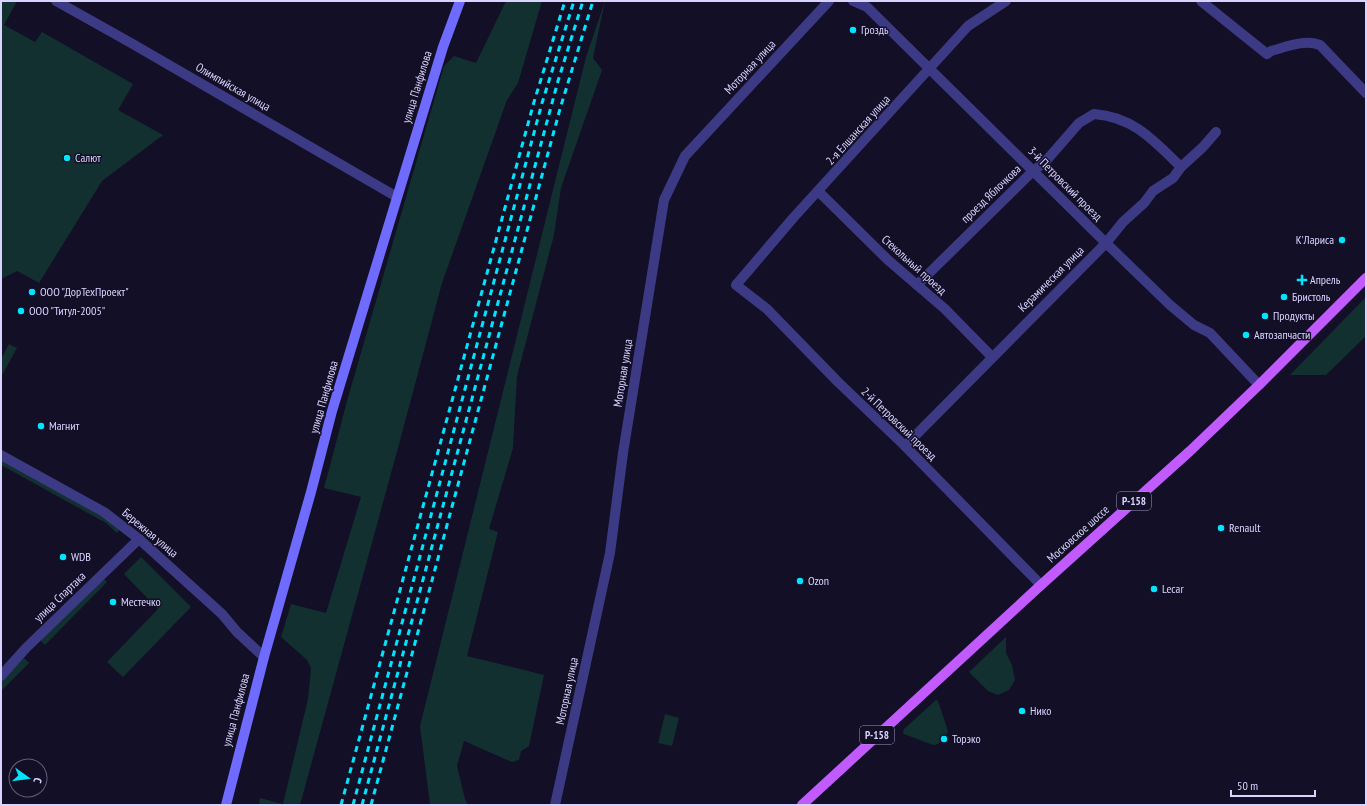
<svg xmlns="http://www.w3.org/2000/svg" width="1367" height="806" font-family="'PT Sans Narrow',sans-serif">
	<rect width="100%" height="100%" fill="#130f26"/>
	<g fill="#12302f">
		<polygon points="1,1 17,1 4,25 35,42 42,32 133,84 118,110 163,135 102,181 39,283 17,271 1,279"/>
		<polygon points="506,1 542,1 518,83 507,100 442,283 398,448 300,805 259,805 260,798 283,804 308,699 311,668 307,660 281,637 291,604 326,613 361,497 324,488 347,401 444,66 454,56 476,63"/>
		<polygon points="605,1 593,58 602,70 561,188 554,235 517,376 513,448 489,529 498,532 467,656 544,675 529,746 521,751 519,760 512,762 464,741 457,766 465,799 468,805 430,805 420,726 586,57"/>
		<polygon points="1366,297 1366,336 1326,375 1290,375"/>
		<polygon points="9,344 17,348 1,377 1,359"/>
		<polygon points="1,460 101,515 120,529 117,533 106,523 1,465"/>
		<polygon points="141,557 191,607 123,677 107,662 158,609 124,574"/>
		<polygon points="102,577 107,582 45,645 40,640"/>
		<polygon points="1006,637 1006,653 1012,665 1015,680 1009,690 998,695 988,691 969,672"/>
		<polygon points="24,658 29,663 1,691 1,682"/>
		<path d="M936 700 938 701 948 731C946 737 939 745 933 745L904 734 903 732 904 729Z"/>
		<polygon points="665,714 679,718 672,746 658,743"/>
	</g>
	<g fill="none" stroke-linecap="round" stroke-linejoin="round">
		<g stroke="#3d3a85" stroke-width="10">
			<polyline points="56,1 131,43 397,197"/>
			<polyline points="853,1 867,7 1106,243 1170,305 1194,325 1210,333 1259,385"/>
			<polyline points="1006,1 968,26 794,217 736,285 767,309 838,382 905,446 1041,585"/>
			<path d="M1201 1 1267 54 1271 51C1286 47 1304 39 1320 45L1366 93"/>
			<polyline points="819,192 888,260 945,309 992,357"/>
			<path d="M917 285 1033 171 1045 162 1079 123 1094 114C1134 117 1154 141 1181 167"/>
			<polyline points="905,446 1106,243 1123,222 1144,203 1153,191 1173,178 1181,167 1203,147 1216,132"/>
			<polyline points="1,455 104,512 139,539 222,614 237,632 264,657"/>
			<polyline points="1,676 26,648 139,539"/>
			<polyline points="555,805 610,553 623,453 664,200 685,156 829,1"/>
		</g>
		<polyline stroke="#6f6bff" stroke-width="10" points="226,805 264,657 311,492 332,411 443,47 460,1"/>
		<polyline stroke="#c25bff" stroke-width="10" points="802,805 1041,585 1190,451 1259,385 1366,278"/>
		<g stroke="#00e5ff" stroke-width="3" stroke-dasharray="6 5" stroke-linecap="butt">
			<polyline points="341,805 534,102 565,1"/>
			<polyline points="353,805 542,103 574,1"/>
			<polyline points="362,805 558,81 583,1"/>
			<polyline points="371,805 560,109 593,1"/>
		</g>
	</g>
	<g fill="#00e5ff" stroke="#130f26" stroke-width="1.5">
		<circle cx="853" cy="30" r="4"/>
		<circle cx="67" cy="158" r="4"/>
		<circle cx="1342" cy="240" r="4"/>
		<path d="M1300 274h4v4h4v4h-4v4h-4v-4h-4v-4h4z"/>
		<circle cx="32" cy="292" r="4"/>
		<circle cx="1284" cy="297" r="4"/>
		<circle cx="21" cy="311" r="4"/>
		<circle cx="1265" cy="316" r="4"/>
		<circle cx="1246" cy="335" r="4"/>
		<circle cx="41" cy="426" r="4"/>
		<circle cx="1221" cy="528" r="4"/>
		<circle cx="63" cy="557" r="4"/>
		<circle cx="800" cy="581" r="4"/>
		<circle cx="1154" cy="589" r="4"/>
		<circle cx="113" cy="602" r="4"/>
		<circle cx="1022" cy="711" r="4"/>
		<circle cx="944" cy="739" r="4"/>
	</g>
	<g text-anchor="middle" stroke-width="3" stroke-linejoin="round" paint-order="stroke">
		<g fill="#130f26" stroke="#9e99be" stroke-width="1">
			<rect x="1117" y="492" width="34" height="18" rx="3"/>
			<rect x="860" y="726" width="34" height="18" rx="3"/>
		</g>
		<g font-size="11" font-weight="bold" fill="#d9d4ff">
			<text x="1134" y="505">Р-158</text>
			<text x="877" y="739">Р-158</text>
		</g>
		<g font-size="12" fill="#d9d4ff" stroke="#130f26" text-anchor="start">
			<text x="861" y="34">Гроздь</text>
			<text x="75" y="162">Салют</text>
			<text x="1334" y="244" text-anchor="end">К'Лариса</text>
			<text x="1310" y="284">Апрель</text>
			<text x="40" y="296">ООО "ДорТехПроект"</text>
			<text x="1292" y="301">Бристоль</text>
			<text x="29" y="315">ООО "Титул-2005"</text>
			<text x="1273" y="320">Продукты</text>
			<text x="1254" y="339">Автозапчасти</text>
			<text x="49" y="430">Магнит</text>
			<text x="1229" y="532">Renault</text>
			<text x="71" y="561">WDB</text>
			<text x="808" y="585">Ozon</text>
			<text x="1162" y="593">Lecar</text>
			<text x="121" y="606">Местечко</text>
			<text x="1030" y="715">Нико</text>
			<text x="952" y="743">Торэко</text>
		</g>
		<g font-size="12" fill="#d9d4ff" stroke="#130f26">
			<text transform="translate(750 67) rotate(-47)" y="4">Моторная улица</text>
			<text transform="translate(233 87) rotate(30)" y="4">Олимпийская улица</text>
			<text transform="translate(417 87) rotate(-73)" y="4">улица Панфилова</text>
			<text transform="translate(858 130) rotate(-48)" y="4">2-я Елшанская улица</text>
			<text transform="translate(1065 184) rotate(45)" y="4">3-й Петровский проезд</text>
			<text transform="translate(991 194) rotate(-44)" y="4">проезд Яблочкова</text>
			<text transform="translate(914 265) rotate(42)" y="4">Стекольный проезд</text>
			<text transform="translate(1051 279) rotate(-45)" y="4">Керамическая улица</text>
			<text transform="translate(623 373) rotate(-81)" y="4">Моторная улица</text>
			<text transform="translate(324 397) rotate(-74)" y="4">улица Панфилова</text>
			<text transform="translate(899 424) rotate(44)" y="4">2-й Петровский проезд</text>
			<text transform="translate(150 533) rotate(40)" y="4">Бережная улица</text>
			<text transform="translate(1078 534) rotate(-42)" y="4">Московское шоссе</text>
			<text transform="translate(60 597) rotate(-44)" y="4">улица Спартака</text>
			<text transform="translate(567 691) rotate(-78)" y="4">Моторная улица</text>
			<text transform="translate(236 710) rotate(-75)" y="4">улица Панфилова</text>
		</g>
	</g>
	<rect width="1367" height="806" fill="none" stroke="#d9d4ff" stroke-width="4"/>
	<g transform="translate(28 778) rotate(104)"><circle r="19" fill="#130f26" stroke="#625e7d"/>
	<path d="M0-3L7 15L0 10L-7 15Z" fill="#00e5ff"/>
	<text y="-6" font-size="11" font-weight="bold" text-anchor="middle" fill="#d9d4ff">С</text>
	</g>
	<path d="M1231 790v6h84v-6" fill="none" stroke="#d9d4ff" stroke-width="2"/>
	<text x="1237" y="790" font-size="12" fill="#d9d4ff" stroke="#130f26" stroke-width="3" paint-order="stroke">50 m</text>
</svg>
